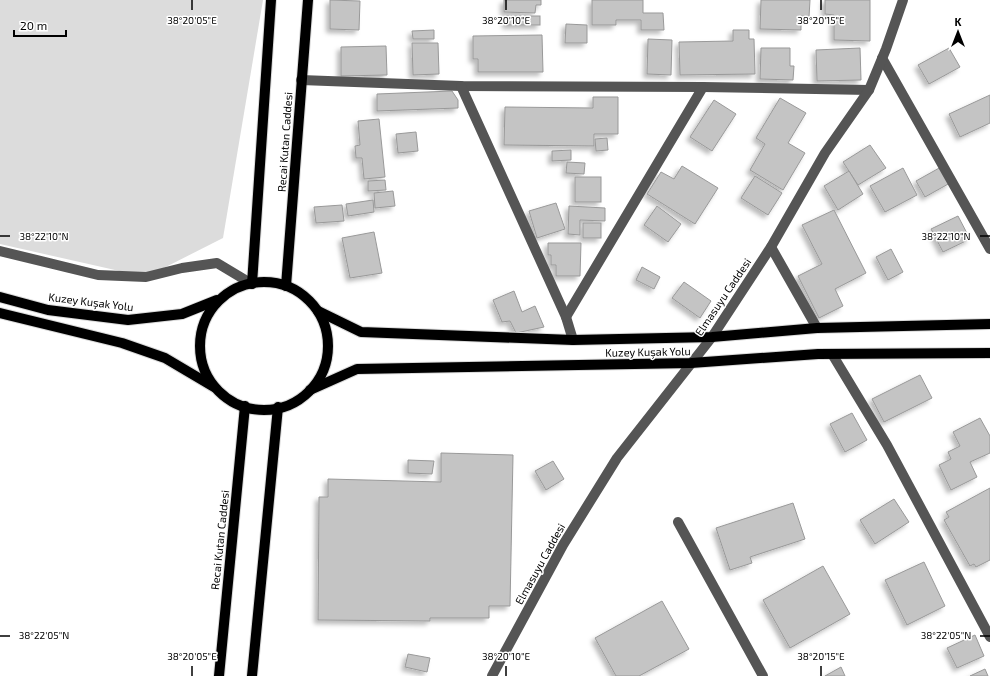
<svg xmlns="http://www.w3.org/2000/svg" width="990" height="676" font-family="'Exo 2',sans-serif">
	<defs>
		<filter id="shadow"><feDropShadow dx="-3.5" dy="3.5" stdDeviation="2" flood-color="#0004"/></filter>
	</defs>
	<rect width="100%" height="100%" fill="#fff"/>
	<polygon fill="#dcdcdc" points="0,0 263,0 223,238 146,277 0,244"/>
	<g fill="#c4c4c4" stroke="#999" filter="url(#shadow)">
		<polygon points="330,0 360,1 359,30 330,29"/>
		<polygon points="504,0 541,0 541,5 536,5 535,13 504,12"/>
		<polygon points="592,0 643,0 643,13 663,13 664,30 641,30 641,20 616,20 616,25 592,25"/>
		<polygon points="761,0 810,0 809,17 801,16 801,30 760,29"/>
		<polygon points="825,0 870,0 870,41 834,40 834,15 825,14"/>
		<rect x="506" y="16" width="34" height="9"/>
		<polygon points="566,24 587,25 587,43 565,43"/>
		<polygon points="434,30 434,39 413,39 412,31"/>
		<polygon points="733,30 749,30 749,39 754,39 755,74 680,75 679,42 733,41"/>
		<polygon points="542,35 543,72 478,72 478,59 473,59 473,36"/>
		<polygon points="648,39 672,40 671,75 647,74"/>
		<polygon points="412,43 438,43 439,74 413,75"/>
		<polygon points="386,46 387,75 341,76 341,47"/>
		<polygon points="761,48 790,48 790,66 794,66 793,80 760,79"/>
		<polygon points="860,48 861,80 817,81 816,50"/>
		<polygon points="949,48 960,67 929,84 918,65"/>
		<polygon points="452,91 458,100 458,108 377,111 377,94"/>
		<polygon points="990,95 990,123 960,137 949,114"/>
		<polygon points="593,97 618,97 618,134 594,134 594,146 504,145 505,107 593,108"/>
		<polygon points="780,98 806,113 788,143 805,153 783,190 750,170 765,144 756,138"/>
		<polygon points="714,100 736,114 712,151 690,137"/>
		<polygon points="379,119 385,177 364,179 362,158 356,158 355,146 360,145 358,121"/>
		<polygon points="416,132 418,151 398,153 396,134"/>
		<polygon points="607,138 608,150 596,151 595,139"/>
		<polygon points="870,145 886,168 858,185 843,162"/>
		<polygon points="571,150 571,160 552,161 552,151"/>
		<polygon points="567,162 585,163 584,174 566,173"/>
		<polygon points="682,166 718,188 695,224 647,194 661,172 674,179"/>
		<polygon points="941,167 950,183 925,197 916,181"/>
		<polygon points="903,168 917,195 885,212 870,186"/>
		<polygon points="849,171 863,194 838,210 824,186"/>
		<polygon points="755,176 782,193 768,215 741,198"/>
		<rect x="575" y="177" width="26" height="25"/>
		<polygon points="385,180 386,190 368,191 368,181"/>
		<polygon points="393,191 395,206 375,208 374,193"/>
		<polygon points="373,200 374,212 348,216 346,204"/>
		<polygon points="556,203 565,229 537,238 529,211"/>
		<polygon points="342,205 344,221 316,223 314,207"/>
		<polygon points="569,206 605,208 605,221 580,220 580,235 568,234"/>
		<polygon points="657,206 681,224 668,242 644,225"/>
		<polygon points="834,210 866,273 835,289 843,306 819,318 798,276 822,264 802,225"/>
		<polygon points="958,216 970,239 943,252 931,229"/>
		<rect x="583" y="223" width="18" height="15"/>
		<polygon points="374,232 382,273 350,278 342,238"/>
		<polygon points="548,243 581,243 580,276 556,276 556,265 551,265 551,255 548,255"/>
		<polygon points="891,249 903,272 888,280 876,257"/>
		<polygon points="642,267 660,277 654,289 636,280"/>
		<polygon points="684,282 711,301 700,318 672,298"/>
		<polygon points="514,291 522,312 535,306 544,327 516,333 510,321 502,322 493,300"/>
		<polygon points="920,375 932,398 884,422 872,399"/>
		<polygon points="852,413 867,440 845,452 830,424"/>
		<polygon points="980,418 990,436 990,453 970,462 977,477 951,490 939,465 951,459 948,452 960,446 953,432"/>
		<polygon points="441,453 513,455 510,606 489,606 489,618 430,618 430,621 318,620 319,497 328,497 328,479 441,482"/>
		<polygon points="408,460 434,461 432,474 408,473"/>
		<polygon points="553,461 564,479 546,490 535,471"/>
		<polygon points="990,488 990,560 976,567 974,564 970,566 944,520 949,517 946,512"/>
		<polygon points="894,499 909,522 875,544 860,520"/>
		<polygon points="793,503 805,539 750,557 752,563 730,570 716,528"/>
		<polygon points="924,562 945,606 907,625 885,580"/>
		<polygon points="823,566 850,614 790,648 763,600"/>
		<polygon points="662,601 689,649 639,676 616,676 595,638"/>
		<polygon points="975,635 984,656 957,668 947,648"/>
		<polygon points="408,654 430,658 427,672 405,667"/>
		<polygon points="841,667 845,676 825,676"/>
		<polygon points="985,669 988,676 970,676"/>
	</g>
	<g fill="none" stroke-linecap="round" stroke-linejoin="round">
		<defs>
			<g id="major">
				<circle cx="264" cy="346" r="64"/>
				<polyline points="252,284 271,0"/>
				<polyline points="286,286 308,0"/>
				<polyline points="0,297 48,310 128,320 182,314 217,300"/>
				<polyline points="318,311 361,332 573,340 712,337 817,328 990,324"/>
				<polyline points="0,313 122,343 165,358 214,387"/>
				<polyline points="310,390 357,369 691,363 818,354 990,353"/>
				<polyline points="219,676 245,406"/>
				<polyline points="252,676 278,407"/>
			</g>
		</defs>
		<use href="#major" stroke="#dbdbdb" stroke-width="12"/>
		<g stroke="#555" stroke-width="10">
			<polyline points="882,58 990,249"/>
			<polyline points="301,80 461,86 703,87 869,90"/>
			<polyline points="461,86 566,317 573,340"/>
			<polyline points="771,247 817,328"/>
			<polyline points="0,251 98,275 146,277 182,268 217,263 252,284"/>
			<polyline points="566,317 703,87"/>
			<polyline points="832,354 887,445 990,637"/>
			<polyline points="678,522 763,676"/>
			<polyline points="492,676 563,545 617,458 712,337 771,247 825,153 869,90 886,49 903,0"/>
		</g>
		<use href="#major" stroke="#000" stroke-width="10"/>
	</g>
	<path fill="none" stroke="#000" stroke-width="1.5" d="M192 0V10M506 0V10M821 0V10M0 236H10M980 236H990M0 636H10M980 636H990M192 666V676M506 666V676M821 666V676"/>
	<g text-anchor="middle" stroke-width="3" stroke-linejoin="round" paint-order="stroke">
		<g font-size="11" fill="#000" stroke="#fff">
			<text transform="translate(285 142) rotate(-86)" y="4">Recai Kutan Caddesi</text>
			<text transform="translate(723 297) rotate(-56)" y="4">Elmasuyu Caddesi</text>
			<text transform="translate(91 302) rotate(7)" y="4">Kuzey Kuşak Yolu</text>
			<text transform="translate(648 352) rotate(-1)" y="4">Kuzey Kuşak Yolu</text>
			<text transform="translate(220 540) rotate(-84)" y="4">Recai Kutan Caddesi</text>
			<text transform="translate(540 564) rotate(-61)" y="4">Elmasuyu Caddesi</text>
		</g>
	</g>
	<g font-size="10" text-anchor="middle" fill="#000" stroke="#fff" stroke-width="3" stroke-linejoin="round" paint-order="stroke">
		<text x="192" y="24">38°20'05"E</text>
		<text x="506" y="24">38°20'10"E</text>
		<text x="821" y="24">38°20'15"E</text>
		<text x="44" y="240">38°22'10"N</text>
		<text x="946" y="240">38°22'10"N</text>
		<text x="44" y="639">38°22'05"N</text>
		<text x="946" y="639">38°22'05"N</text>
		<text x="192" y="660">38°20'05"E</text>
		<text x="506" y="660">38°20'10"E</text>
		<text x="821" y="660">38°20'15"E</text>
	</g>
	<g transform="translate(958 32)" stroke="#ffffff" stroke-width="3" paint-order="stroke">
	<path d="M0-3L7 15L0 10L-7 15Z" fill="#000000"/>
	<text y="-6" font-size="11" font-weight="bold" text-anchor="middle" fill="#000000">K</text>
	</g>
	<path d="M14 30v6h52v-6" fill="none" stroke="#000000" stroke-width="2"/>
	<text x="20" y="30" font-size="12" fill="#000000" stroke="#ffffff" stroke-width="3" paint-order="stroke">20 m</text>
</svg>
